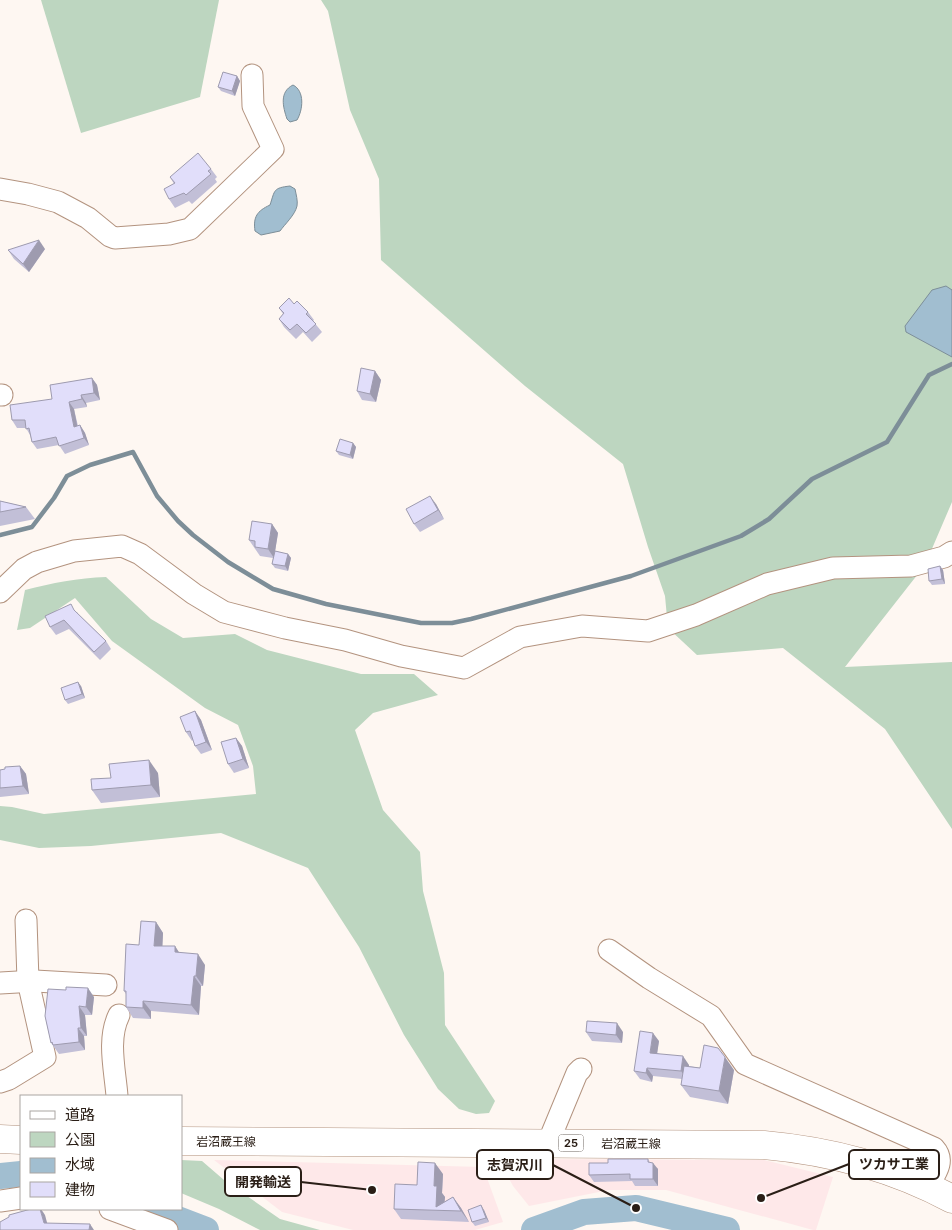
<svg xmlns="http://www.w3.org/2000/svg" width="952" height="1230" font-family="Inter,'Noto Sans JP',sans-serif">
	<rect width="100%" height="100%" fill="#fef7f2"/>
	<g fill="#fee8e9">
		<polygon points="514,1159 764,1160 833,1177 816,1230 813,1230 666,1190 609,1190 529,1206 513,1186 506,1173 505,1167"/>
		<polygon points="214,1160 483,1167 503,1222 475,1230 353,1230 282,1212"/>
	</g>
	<g fill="#bdd6c0">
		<polygon points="41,0 219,0 200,97 81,133"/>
		<polygon points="321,0 952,0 952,502 925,565 845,667 952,662 952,829 885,729 783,648 697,655 668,628 665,596 648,547 623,464 525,386 381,260 379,179 350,110 328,11"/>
		<path d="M106 577 151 619 183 638 235 634 267 650 361 674H414L438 695 373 713 355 730 383 810 420 852 423 891 444 973 445 1025 495 1101 489 1113 476 1114 459 1109 438 1089 404 1035 359 947 308 868 221 833 91 846 39 848 0 840V806L12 807 44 814 256 794 253 766 238 725 205 708 112 641 75 598 30 628 17 630 25 590C52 583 78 578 106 577Z"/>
		<polygon points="181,1160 202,1161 224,1180 280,1219 320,1230 260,1230 219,1209 181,1193"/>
	</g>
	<g fill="#a1bed0" stroke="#7d8e98">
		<path d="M293 85C305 91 303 110 297 120L290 122 287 119C283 107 279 92 293 85Z"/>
		<path d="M290 186 295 189C296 194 298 201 297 206 295 215 285 224 280 231L261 235 255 231C253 217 257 211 270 205 275 190 273 188 290 186Z"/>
		<polygon points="946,286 952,290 952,357 906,332 905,326 932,290"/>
	</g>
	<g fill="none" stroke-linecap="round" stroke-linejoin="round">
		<polyline stroke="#7d8e98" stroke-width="4.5" points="0,535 32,527 54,498 67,476 90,465 133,452 157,496 178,521 193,535 228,562 273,589 326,604 421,623 452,623 471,619 631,576 741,536 769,519 812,479 887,442 929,375 952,364"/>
		<g stroke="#a1bed0" stroke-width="26">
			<polyline points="0,1176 21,1174"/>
			<polyline points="151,1209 206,1230"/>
			<polyline points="534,1230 584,1212 636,1208 727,1230"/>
		</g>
		<defs>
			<g id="minor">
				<polyline points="0,189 28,194 58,202 88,218 110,236 115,238 169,234 190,229 273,149 253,106 252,75"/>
				<polyline points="0,395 2,395"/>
				<polyline points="0,592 24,569 37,562 74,551 122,546 140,554 194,594 224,612 285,628 345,640 401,656 464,668 520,637 582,626 648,631 696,615 767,584 833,568 911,566 944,557 952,552"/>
				<path d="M609 950 649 978 711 1016 745 1064 934 1148C946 1161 935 1174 928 1186"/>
				<polyline points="0,983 35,981 106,985"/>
				<polyline points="0,1082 9,1079 45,1057 28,981 26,920"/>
				<path d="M117 1096C115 1070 107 1039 119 1015"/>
				<polyline points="548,1143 577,1073 581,1069"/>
				<polyline points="0,1201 21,1198"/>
				<polyline points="110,1209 167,1230"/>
			</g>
			<g id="major">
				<polyline points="0,1139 21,1140"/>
				<path d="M181 1141 764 1145C831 1151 893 1167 952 1199"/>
			</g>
		</defs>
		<use href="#minor" stroke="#b3937f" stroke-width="23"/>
		<use href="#major" stroke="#b3937f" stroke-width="29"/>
		<use href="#minor" stroke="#fff" stroke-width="21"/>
		<use href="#major" stroke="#fff" stroke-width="28"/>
	</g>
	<g fill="#c2bfd7">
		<polygon points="237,76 240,81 235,96 221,91 218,87"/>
		<polygon points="211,169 217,177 215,179 217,182 192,204 189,201 175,208 169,199 174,184 170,177"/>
		<polygon points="45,249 29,272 14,259 8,250"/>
		<polygon points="294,304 308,312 314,320 313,321 322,332 312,342 303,332 296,339 284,327 279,319 283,314 279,308"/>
		<polygon points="375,371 381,380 376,402 362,400 357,391"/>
		<polygon points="92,378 97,385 100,400 86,403 87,407 74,409 78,426 80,425 85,433 89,445 65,454 59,445 37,449 32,442 30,435 26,428 17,428 12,420"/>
		<polygon points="353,443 356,447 353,459 339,455 336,451"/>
		<polygon points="0,501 26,507 35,519 0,526"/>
		<polygon points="436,504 444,519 420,532 414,524"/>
		<polygon points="272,524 278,533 275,551 288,554 291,558 288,571 275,568 272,564 273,558 260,556 249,540"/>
		<polygon points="940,566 943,570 945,584 932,585 929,581"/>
		<polygon points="77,612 78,614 106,641 111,649 100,660 69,629 56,635 50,627"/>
		<polygon points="81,686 85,698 68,704 65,700"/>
		<polygon points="195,711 201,720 212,750 201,754 195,746 193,740 192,741 186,732"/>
		<polygon points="236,738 242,746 249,768 234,773 228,764"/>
		<polygon points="20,766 26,774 29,794 0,797 0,770"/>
		<polygon points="158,773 160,797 101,803 92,790"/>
		<polygon points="156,922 163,933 162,946 175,946 179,953 205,965 203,986 201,986 199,1015 151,1011 151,1019 133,1018 126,1007 126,994 124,991 139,945"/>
		<polygon points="94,997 92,1015 85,1015 87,1036 84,1036 85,1050 59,1054 51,1043 45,1016"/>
		<polygon points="586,1032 623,1032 622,1043 592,1041"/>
		<polygon points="659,1041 657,1053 689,1065 689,1066 700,1068 734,1070 728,1104 690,1097 681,1085 682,1079 653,1076 652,1082 640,1079 634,1071"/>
		<polygon points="648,1159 650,1163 658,1169 658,1186 635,1186 632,1181 594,1182 589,1175 608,1163"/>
		<polygon points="443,1174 442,1193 445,1197 444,1202 453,1197 461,1208 469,1222 401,1219 394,1209 417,1185"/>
		<polygon points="484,1210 489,1222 475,1226 472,1222"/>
	</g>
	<g fill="#9e9baf">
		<polygon points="237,76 240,81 235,96 232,91"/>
		<polygon points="39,240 45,249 29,272 23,264"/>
		<polygon points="375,371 381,380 376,402 370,394"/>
		<polygon points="92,378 97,385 100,400 94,393"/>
		<polygon points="81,395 86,403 87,407 82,399"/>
		<polygon points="69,402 74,409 79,435 74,427"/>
		<polygon points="80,425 85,433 89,445 84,438"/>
		<polygon points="353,443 356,447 353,459 350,455"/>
		<polygon points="430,496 436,504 444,519 438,510"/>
		<polygon points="272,524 278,533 274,558 268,549"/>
		<polygon points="288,554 291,558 288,571 285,566"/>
		<polygon points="940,566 943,570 945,584 942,579"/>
		<polygon points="78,682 81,686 85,698 82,694"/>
		<polygon points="195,711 201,720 212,750 206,742"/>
		<polygon points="236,738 242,746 249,768 243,759"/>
		<polygon points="149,760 158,773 160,797 151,785"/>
		<polygon points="20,766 26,774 29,794 23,786"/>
		<polygon points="156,922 163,933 162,957 154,946"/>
		<polygon points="175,946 182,957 175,952"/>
		<polygon points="198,954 205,965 203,986 196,976"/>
		<polygon points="194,976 201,986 199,1015 191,1005"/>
		<polygon points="88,988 94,997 92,1015 86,1007"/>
		<polygon points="143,1001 151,1011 151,1019 143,1008"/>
		<polygon points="79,1006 85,1015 87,1036 81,1028"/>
		<polygon points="617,1023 623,1032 622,1043 616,1035"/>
		<polygon points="78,1028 84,1036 85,1050 79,1042"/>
		<polygon points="653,1033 659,1041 656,1061 650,1053"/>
		<polygon points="683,1056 689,1065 687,1080 681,1071"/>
		<polygon points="725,1057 734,1070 728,1104 719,1091"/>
		<polygon points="647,1068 653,1076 652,1082 646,1073"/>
		<polygon points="435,1163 443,1174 442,1193 445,1197 444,1211 436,1207 434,1186"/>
		<polygon points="653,1163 658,1169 658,1186 653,1179"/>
		<polygon points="453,1197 461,1208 469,1222 461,1211"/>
		<polygon points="481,1205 484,1210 489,1222 486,1218"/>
		<polygon points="40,1209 41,1209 45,1215 49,1230 44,1223"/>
		<polygon points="90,1224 94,1230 89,1230"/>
	</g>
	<g fill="#e1defa" stroke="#9e9baf">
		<polygon points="223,72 237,76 232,91 218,87"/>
		<polygon points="198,153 211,169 208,171 211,174 186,195 184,193 169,199 164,189 175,183 170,177"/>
		<polygon points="39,240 23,264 8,250"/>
		<polygon points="289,298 294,304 297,301 308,312 306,314 316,324 306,333 297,324 290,330 279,319 284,313 279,308"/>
		<polygon points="361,368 375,371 370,394 357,391"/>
		<polygon points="92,378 94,393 81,395 82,399 69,402 74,427 80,425 84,438 59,446 56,437 32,442 29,428 26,429 25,420 12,420 10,405 52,399 50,385"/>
		<polygon points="340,439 353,443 350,455 336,451"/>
		<polygon points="430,496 438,510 414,524 406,509"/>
		<polygon points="0,501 26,507 0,512"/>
		<polygon points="252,521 272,524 268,549 255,547 255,541 249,540"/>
		<polygon points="275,551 288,554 285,566 272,564"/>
		<polygon points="940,566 942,579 929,581 928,569"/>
		<polygon points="71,604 74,610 106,641 94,652 64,620 50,627 45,616"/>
		<polygon points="78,682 82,694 65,700 61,688"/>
		<polygon points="195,711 206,742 195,746 190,731 186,732 180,717"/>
		<polygon points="236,738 243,759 228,764 221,742"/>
		<polygon points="149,760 151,785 92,790 91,779 111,778 109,764"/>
		<polygon points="20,766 23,786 0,788 0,770 5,769 5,767"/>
		<polygon points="141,921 156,922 154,946 175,946 175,952 198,954 196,976 194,976 191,1005 143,1001 143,1008 126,1007 126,991 124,991 126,944 139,945"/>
		<polygon points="66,987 88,988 86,1007 79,1006 81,1028 78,1028 79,1042 53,1045 52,1042 51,1043 45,1016 48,989 66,990"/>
		<polygon points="587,1021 617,1023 616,1035 586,1032"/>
		<polygon points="640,1031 653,1033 650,1053 683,1056 681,1071 647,1068 646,1073 634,1071"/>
		<polygon points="704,1045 718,1048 725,1057 719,1091 681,1085 684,1066 700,1068"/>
		<polygon points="608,1159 648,1159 648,1162 653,1163 653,1179 630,1179 630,1174 589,1175 589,1163 608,1163"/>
		<polygon points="418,1162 435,1163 434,1186 437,1186 436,1207 453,1197 461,1211 394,1209 395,1184 417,1185"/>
		<polygon points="481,1205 486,1218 472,1222 468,1210"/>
		<polygon points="31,1209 40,1209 44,1223 90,1224 89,1230 0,1230 0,1222 9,1217 9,1215"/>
	</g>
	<g text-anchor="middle" stroke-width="4.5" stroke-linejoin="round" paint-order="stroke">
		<rect fill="#fff" stroke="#6a625c" stroke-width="1" x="558.5" y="1134.5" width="25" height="17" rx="4"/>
		<g font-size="11" font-weight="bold" fill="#2a1e16">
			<text x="571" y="1147">25</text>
		</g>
		<g font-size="12" fill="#2a1e16" stroke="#fff">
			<text x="226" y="1146">岩沼蔵王線</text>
			<text x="631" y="1148">岩沼蔵王線</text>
		</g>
	</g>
	<path fill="none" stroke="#2a1e16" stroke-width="2" d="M761 1198L849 1164M636 1208L553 1165M372 1190L301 1182"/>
	<g fill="#2a1e16" stroke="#fff" stroke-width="2">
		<circle cx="761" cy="1198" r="5"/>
		<circle cx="636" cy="1208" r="5"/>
		<circle cx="372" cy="1190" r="5"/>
	</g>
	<g fill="#fff" stroke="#2a1e16" stroke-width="2">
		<rect x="849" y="1150" width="90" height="29" rx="5"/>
		<rect x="477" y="1150" width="76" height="29" rx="5"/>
		<rect x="225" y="1167" width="76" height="29" rx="5"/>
	</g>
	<g font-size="14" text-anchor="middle" font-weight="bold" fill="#2a1e16">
		<text x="894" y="1169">ツカサ工業</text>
		<text x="515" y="1170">志賀沢川</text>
		<text x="263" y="1187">開発輸送</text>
	</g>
	<rect x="20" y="1095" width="162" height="115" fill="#ffffff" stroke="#aaa5a2"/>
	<rect x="30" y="1111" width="25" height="8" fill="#ffffff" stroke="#aaa5a2"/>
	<text x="65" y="1120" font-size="15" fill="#2a1e16">道路</text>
	<rect x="30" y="1132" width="25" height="15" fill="#bdd6c0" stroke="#aaa5a2"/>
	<text x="65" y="1145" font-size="15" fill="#2a1e16">公園</text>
	<rect x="30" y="1158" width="25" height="15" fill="#a1bed0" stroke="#aaa5a2"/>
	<text x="65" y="1170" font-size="15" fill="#2a1e16">水域</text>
	<rect x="30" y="1182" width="25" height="15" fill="#e1defa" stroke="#aaa5a2"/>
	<text x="65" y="1195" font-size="15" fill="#2a1e16">建物</text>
</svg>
